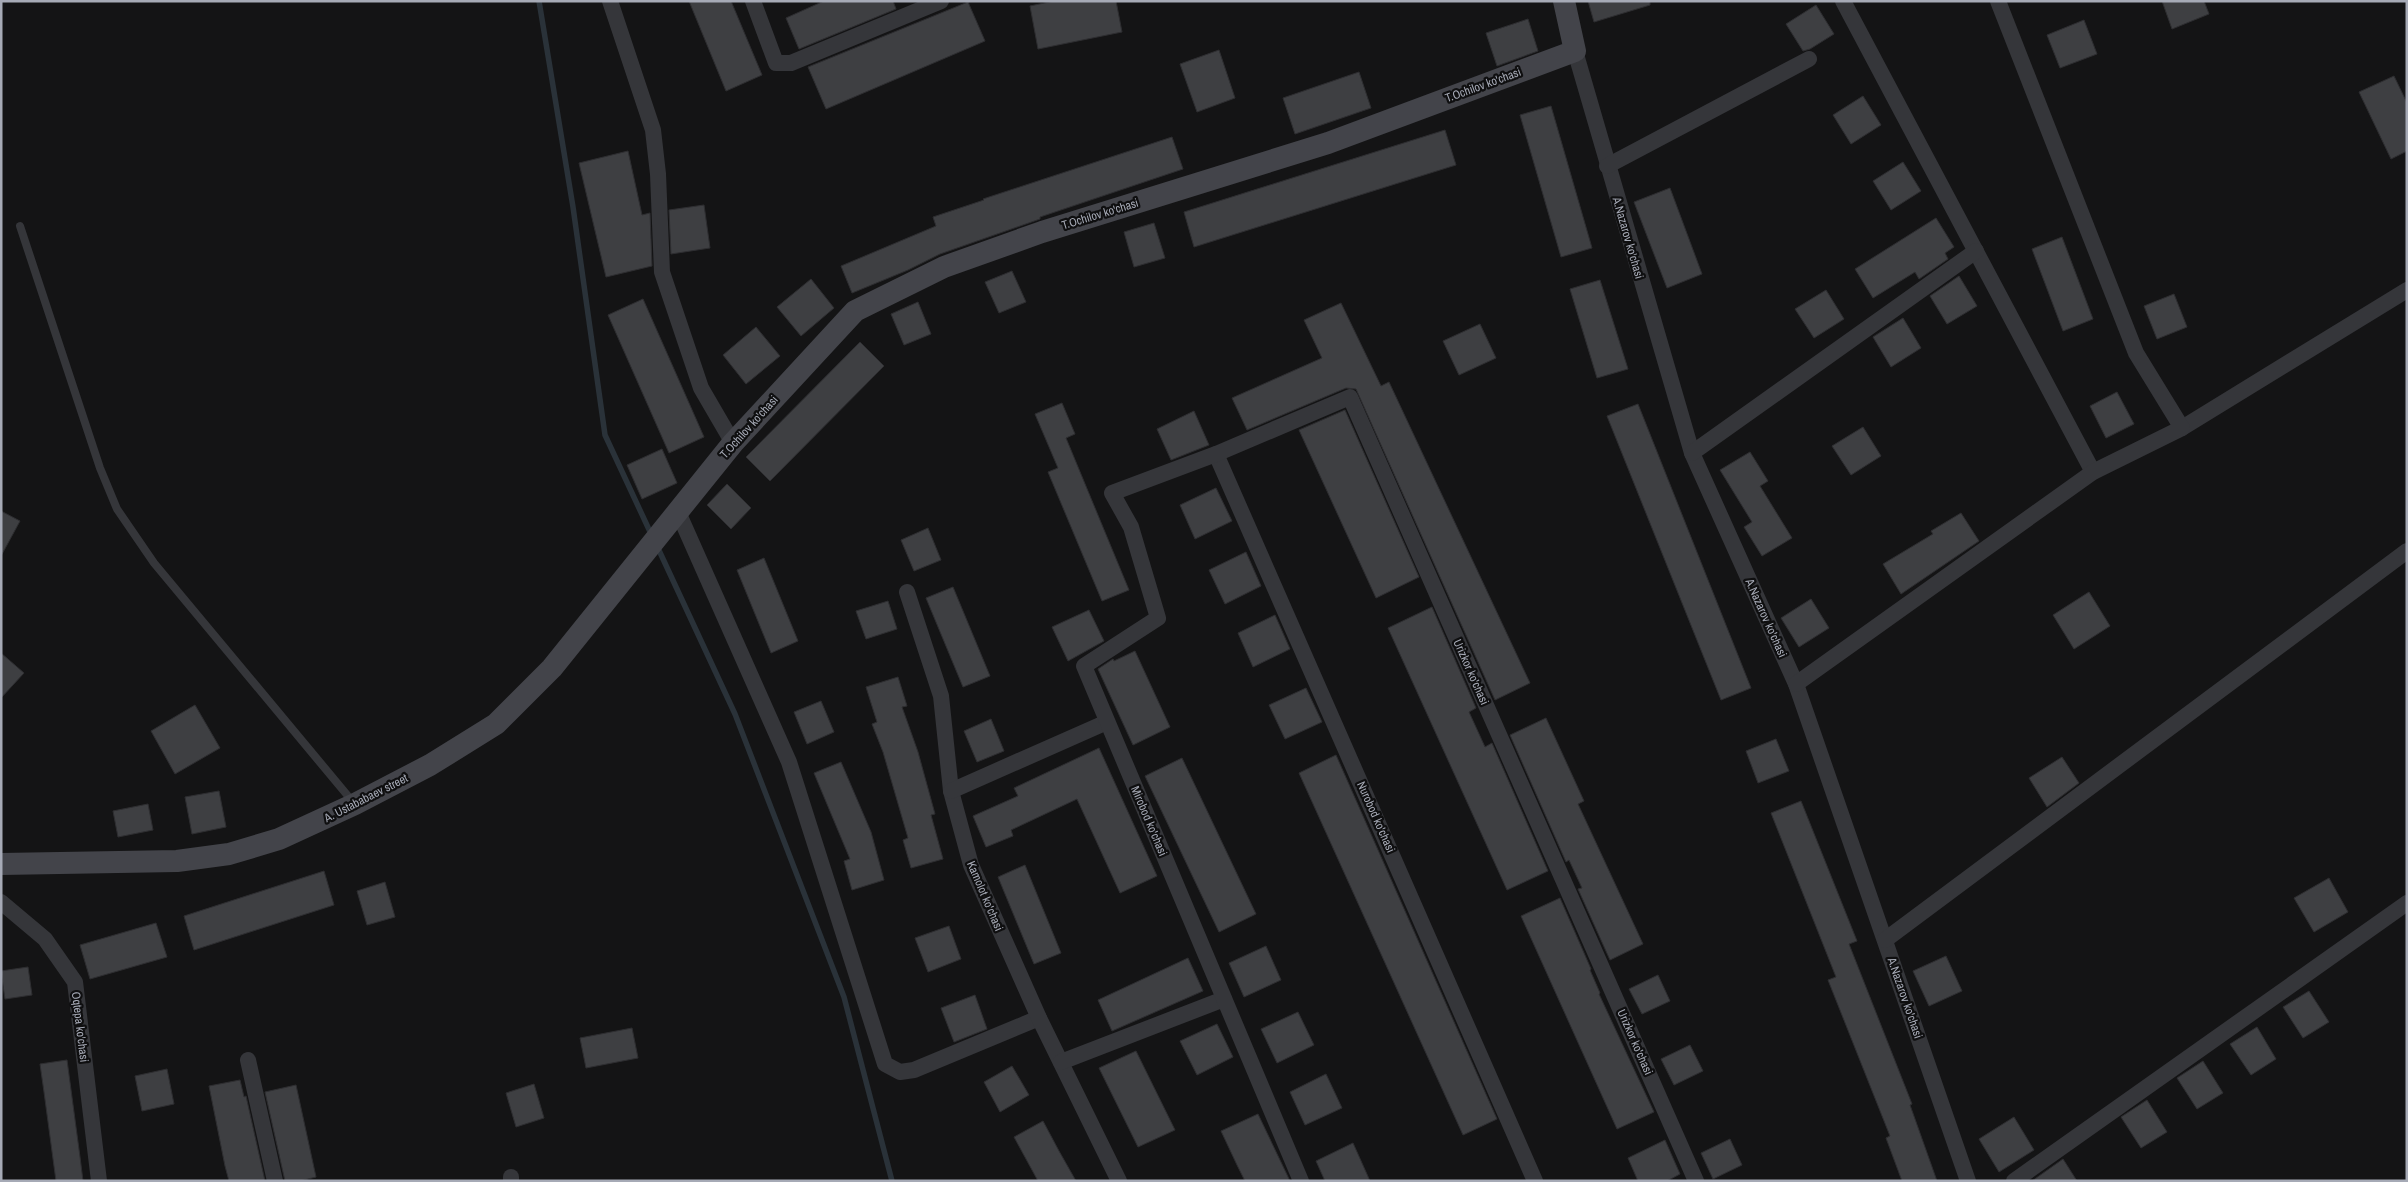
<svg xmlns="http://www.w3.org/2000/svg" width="2408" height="1182" font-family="'Archivo Narrow',sans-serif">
	<rect width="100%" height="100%" fill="#141415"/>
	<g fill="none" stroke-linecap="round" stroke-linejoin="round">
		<g stroke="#2a3239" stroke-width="5.5">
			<polyline points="539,1 573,207 605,435 652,536"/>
			<polyline points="657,546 735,714 844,997 892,1181"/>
		</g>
	</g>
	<g fill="#3e3f42" stroke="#2e2e31">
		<polygon points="689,1 731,1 762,75 726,91"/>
		<polygon points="824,1 893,1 896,9 799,49 786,18"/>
		<polygon points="1054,1 1116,1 1122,32 1038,49 1030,6"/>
		<polygon points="1588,1 1650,1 1650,5 1594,22"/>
		<polygon points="2162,1 2204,1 2209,14 2172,29"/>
		<polygon points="968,2 985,41 826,109 808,67"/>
		<polygon points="1816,5 1834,34 1810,49 1803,51 1786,24"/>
		<polygon points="1528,19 1538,51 1497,66 1486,33"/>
		<polygon points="2084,20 2097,54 2060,68 2047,35"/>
		<polygon points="1219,50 1235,98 1197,112 1180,64"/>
		<polygon points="1359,72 1371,108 1295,134 1283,98"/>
		<polygon points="2394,76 2407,103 2407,151 2391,159 2359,92"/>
		<polygon points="1863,96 1881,125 1851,144 1833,115"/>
		<polygon points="1551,106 1592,248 1561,257 1520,115"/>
		<polygon points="1445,130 1456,165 1194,247 1184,212"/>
		<polygon points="1172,137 1183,169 1040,217 1040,219 940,254 908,270 852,293 841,266 936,226 933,217 984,200 983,199"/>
		<polygon points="628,151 642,215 650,213 652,266 606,277 579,163"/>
		<polygon points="1903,162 1921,191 1891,210 1873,181"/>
		<polygon points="1670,188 1702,274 1667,288 1634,202"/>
		<polygon points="704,205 710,248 671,254 669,210"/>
		<polygon points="1936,218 1954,247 1945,253 1948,259 1919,279 1915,272 1873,298 1855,269"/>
		<polygon points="1154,223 1165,258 1134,267 1124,232"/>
		<polygon points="2062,237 2093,319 2063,331 2032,249"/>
		<polygon points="1012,271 1026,302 999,313 985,282"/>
		<polygon points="1959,276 1977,306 1947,324 1930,296"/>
		<polygon points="811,279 834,308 801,336 777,307"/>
		<polygon points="1600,280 1628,369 1597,378 1570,289"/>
		<polygon points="1826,290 1844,319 1814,338 1795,309"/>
		<polygon points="2174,294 2187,327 2157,339 2144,306"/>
		<polygon points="643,299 704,437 669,453 608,315"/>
		<polygon points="918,302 931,334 904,345 891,314"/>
		<polygon points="1341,303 1381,386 1389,382 1530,683 1495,700 1356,389 1346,388 1247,430 1232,398 1322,358 1304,320"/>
		<polygon points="1903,318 1921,348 1891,367 1873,337"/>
		<polygon points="1480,324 1496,358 1459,375 1443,341"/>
		<polygon points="756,327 780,356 746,384 723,355"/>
		<polygon points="860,342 884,366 770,481 746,457"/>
		<polygon points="2117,392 2134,424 2106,438 2090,406"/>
		<polygon points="1062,403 1075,434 1066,438 1129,590 1102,601 1048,472 1058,468 1035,414"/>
		<polygon points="1638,404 1751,688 1721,700 1607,416"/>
		<polygon points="1345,410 1419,577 1376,598 1299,430"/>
		<polygon points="1194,411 1209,445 1171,460 1157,429"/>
		<polygon points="1863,427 1881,456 1851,475 1832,446"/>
		<polygon points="662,449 677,483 642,499 627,465"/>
		<polygon points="1750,452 1768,481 1760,486 1792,538 1762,556 1744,527 1752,522 1720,470"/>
		<polygon points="727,484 751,508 731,529 707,505"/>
		<polygon points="1216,488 1232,521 1195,539 1180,505"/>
		<polygon points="1,511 20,521 1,556"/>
		<polygon points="1961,513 1979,541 1901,594 1883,564 1933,534 1931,531"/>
		<polygon points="928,528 941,560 914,571 901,540"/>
		<polygon points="1246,552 1261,586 1225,604 1209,570"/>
		<polygon points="764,558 798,641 771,653 737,570"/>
		<polygon points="953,587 990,676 963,687 926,598"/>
		<polygon points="2089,592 2110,626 2074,649 2053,615"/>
		<polygon points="1811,599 1829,628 1799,647 1781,618"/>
		<polygon points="888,601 897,629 866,639 856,611"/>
		<polygon points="1432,607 1476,708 1469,712 1485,747 1492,743 1548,871 1507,890 1388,628"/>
		<polygon points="1089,610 1104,641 1068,661 1052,627"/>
		<polygon points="1275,615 1290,649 1253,667 1238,633"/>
		<polygon points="1135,651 1170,727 1133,745 1098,669 1113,659 1114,661"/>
		<polygon points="1,653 24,673 1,698"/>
		<polygon points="898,677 907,706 902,707 918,752 935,814 931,815 943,859 911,868 903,840 908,838 883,752 872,724 877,722 866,687"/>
		<polygon points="1306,688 1322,722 1285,739 1269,705"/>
		<polygon points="821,701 834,732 807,744 794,712"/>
		<polygon points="195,705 220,748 175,774 151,731"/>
		<polygon points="1546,718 1584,801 1578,804 1643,944 1610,960 1578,889 1582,888 1569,860 1566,862 1510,735"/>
		<polygon points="991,719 1004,751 977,762 964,731"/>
		<polygon points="1776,739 1789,771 1758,783 1746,751"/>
		<polygon points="1099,748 1157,876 1120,893 1077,799 1011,830 1013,836 986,847 973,816 1018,796 1014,788"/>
		<polygon points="1336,755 1497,1119 1463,1135 1299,773"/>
		<polygon points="2062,757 2079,783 2047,807 2029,778"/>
		<polygon points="1182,758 1256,914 1219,932 1145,776"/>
		<polygon points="841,762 871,832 884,880 852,890 844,861 850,859 814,773"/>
		<polygon points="219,791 226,827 192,834 185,797"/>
		<polygon points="1801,801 1857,941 1849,944 1912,1104 1910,1105 1937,1181 1902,1181 1886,1138 1890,1136 1828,980 1836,977 1771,813"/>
		<polygon points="148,804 153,830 118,837 113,811"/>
		<polygon points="1025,865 1061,953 1034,964 998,877"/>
		<polygon points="324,871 334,905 194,950 184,916"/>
		<polygon points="2329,878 2348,912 2314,932 2294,898"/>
		<polygon points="385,882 395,917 367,925 357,891"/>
		<polygon points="1560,898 1591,969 1590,970 1600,993 1599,994 1654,1112 1617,1129 1521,916"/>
		<polygon points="156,923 167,957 90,979 80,945"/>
		<polygon points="949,926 961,959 928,972 915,938"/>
		<polygon points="1266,946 1281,980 1244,997 1229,963"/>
		<polygon points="1946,956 1962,991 1929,1006 1913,971"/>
		<polygon points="1188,958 1203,991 1112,1031 1098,1000"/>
		<polygon points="28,967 32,995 5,999 1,971"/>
		<polygon points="1658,975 1670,1001 1642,1014 1629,989"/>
		<polygon points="2309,991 2329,1022 2303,1038 2283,1007"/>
		<polygon points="975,995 987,1029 954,1042 941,1008"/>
		<polygon points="1298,1012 1314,1045 1277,1063 1261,1029"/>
		<polygon points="1217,1024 1233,1057 1197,1075 1180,1041"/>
		<polygon points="2257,1027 2276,1059 2251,1075 2230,1044"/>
		<polygon points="632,1028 638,1058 586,1068 580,1038"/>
		<polygon points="1690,1045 1703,1071 1674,1085 1661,1059"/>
		<polygon points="1136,1051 1175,1130 1138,1147 1099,1068"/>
		<polygon points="67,1060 80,1157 83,1181 56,1181 44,1092 40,1064"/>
		<polygon points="2203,1061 2223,1093 2197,1109 2177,1078"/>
		<polygon points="1012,1066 1029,1095 1000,1112 984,1082"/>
		<polygon points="167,1069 174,1104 142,1111 135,1076"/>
		<polygon points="1326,1074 1342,1108 1305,1125 1290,1092"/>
		<polygon points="240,1080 244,1097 246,1096 265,1181 229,1181 225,1166 209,1086"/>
		<polygon points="534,1084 544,1118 516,1127 506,1093"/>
		<polygon points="296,1085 316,1177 300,1181 285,1181 265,1092"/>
		<polygon points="2147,1100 2167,1132 2141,1148 2121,1117"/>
		<polygon points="1258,1114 1279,1158 1290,1181 1245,1181 1237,1165 1221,1131"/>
		<polygon points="2014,1117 2034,1150 1999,1172 1979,1139"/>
		<polygon points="1043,1121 1059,1151 1076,1181 1038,1181 1014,1137"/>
		<polygon points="1730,1139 1742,1165 1713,1179 1701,1153"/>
		<polygon points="1665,1140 1680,1174 1667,1181 1638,1181 1628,1158"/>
		<polygon points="1353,1143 1370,1181 1325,1181 1316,1161"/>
		<polygon points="2063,1159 2077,1181 2032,1181"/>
	</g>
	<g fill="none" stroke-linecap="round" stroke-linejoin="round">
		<polyline stroke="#35363a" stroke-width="8" points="20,226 100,468 117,509 154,563 353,802"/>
		<g stroke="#35363a" stroke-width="16">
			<polyline points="610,1 653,130 658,174 662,272 701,388 733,443"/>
			<polyline points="753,1 776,63 791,63 941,1"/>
			<polyline points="1843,1 2093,472"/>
			<polyline points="1575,51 1692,453 1796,684 1968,1181"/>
			<polyline points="1607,166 1809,59"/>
			<polyline points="2182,428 2407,290"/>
			<polyline points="1692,453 1976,251"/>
			<polyline points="1216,454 1535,1181"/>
			<polyline points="678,512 789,762 885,1064 900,1072 914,1070 1039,1018"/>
			<polyline points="907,592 941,696 951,791 971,865 1039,1018 1119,1181"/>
			<polyline points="1796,684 2093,472 2182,428 2136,353 1998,1"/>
			<polyline points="951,791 1107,722"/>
			<polyline points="1,902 45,939 75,982 99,1181"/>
			<polyline points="1885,940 2407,551"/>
			<polyline points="248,1060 275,1181"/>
			<polyline points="1061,1062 1224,999"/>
			<polyline points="511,1177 511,1181"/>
			<polyline points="1301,1181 1084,666 1158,618 1131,527 1112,493 1216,454 1350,397 1696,1181"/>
			<polyline points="2014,1181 2407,903"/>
		</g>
		<polyline stroke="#43444a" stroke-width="22" points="1,864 177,861 229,854 279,839 355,804 430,765 496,724 552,668 733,443 855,311 944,267 1042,232 1328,143 1575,51 1564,1"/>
	</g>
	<g text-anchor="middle" stroke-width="4.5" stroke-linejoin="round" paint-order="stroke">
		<g font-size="12" fill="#a6aab6" stroke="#0f0f10">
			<text transform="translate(1483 85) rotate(-20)" y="4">T.Ochilov ko'chasi</text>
			<text transform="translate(1100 214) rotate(-17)" y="4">T.Ochilov ko'chasi</text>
			<text transform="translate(1628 238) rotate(74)" y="4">A.Nazarov ko'chasi</text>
			<text transform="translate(749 427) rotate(-48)" y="4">T.Ochilov ko'chasi</text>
			<text transform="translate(1766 618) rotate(66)" y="4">A.Nazarov ko'chasi</text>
			<text transform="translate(1471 672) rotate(66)" y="4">Urizkor ko'chasi</text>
			<text transform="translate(366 798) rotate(-27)" y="4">A. Ustababaev street</text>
			<text transform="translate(1376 817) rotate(66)" y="4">Nurobod ko'chasi</text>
			<text transform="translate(1149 821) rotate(67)" y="4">Mirobod ko'chasi</text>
			<text transform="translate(985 896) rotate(67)" y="4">Kamolot ko'chasi</text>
			<text transform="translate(1905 998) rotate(71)" y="4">A.Nazarov ko'chasi</text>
			<text transform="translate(80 1027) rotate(83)" y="4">Oqtepa ko'chasi</text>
			<text transform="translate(1635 1042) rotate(66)" y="4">Urizkor ko'chasi</text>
		</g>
	</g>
	<rect width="2408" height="1182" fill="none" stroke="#a6aab6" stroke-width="5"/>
</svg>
